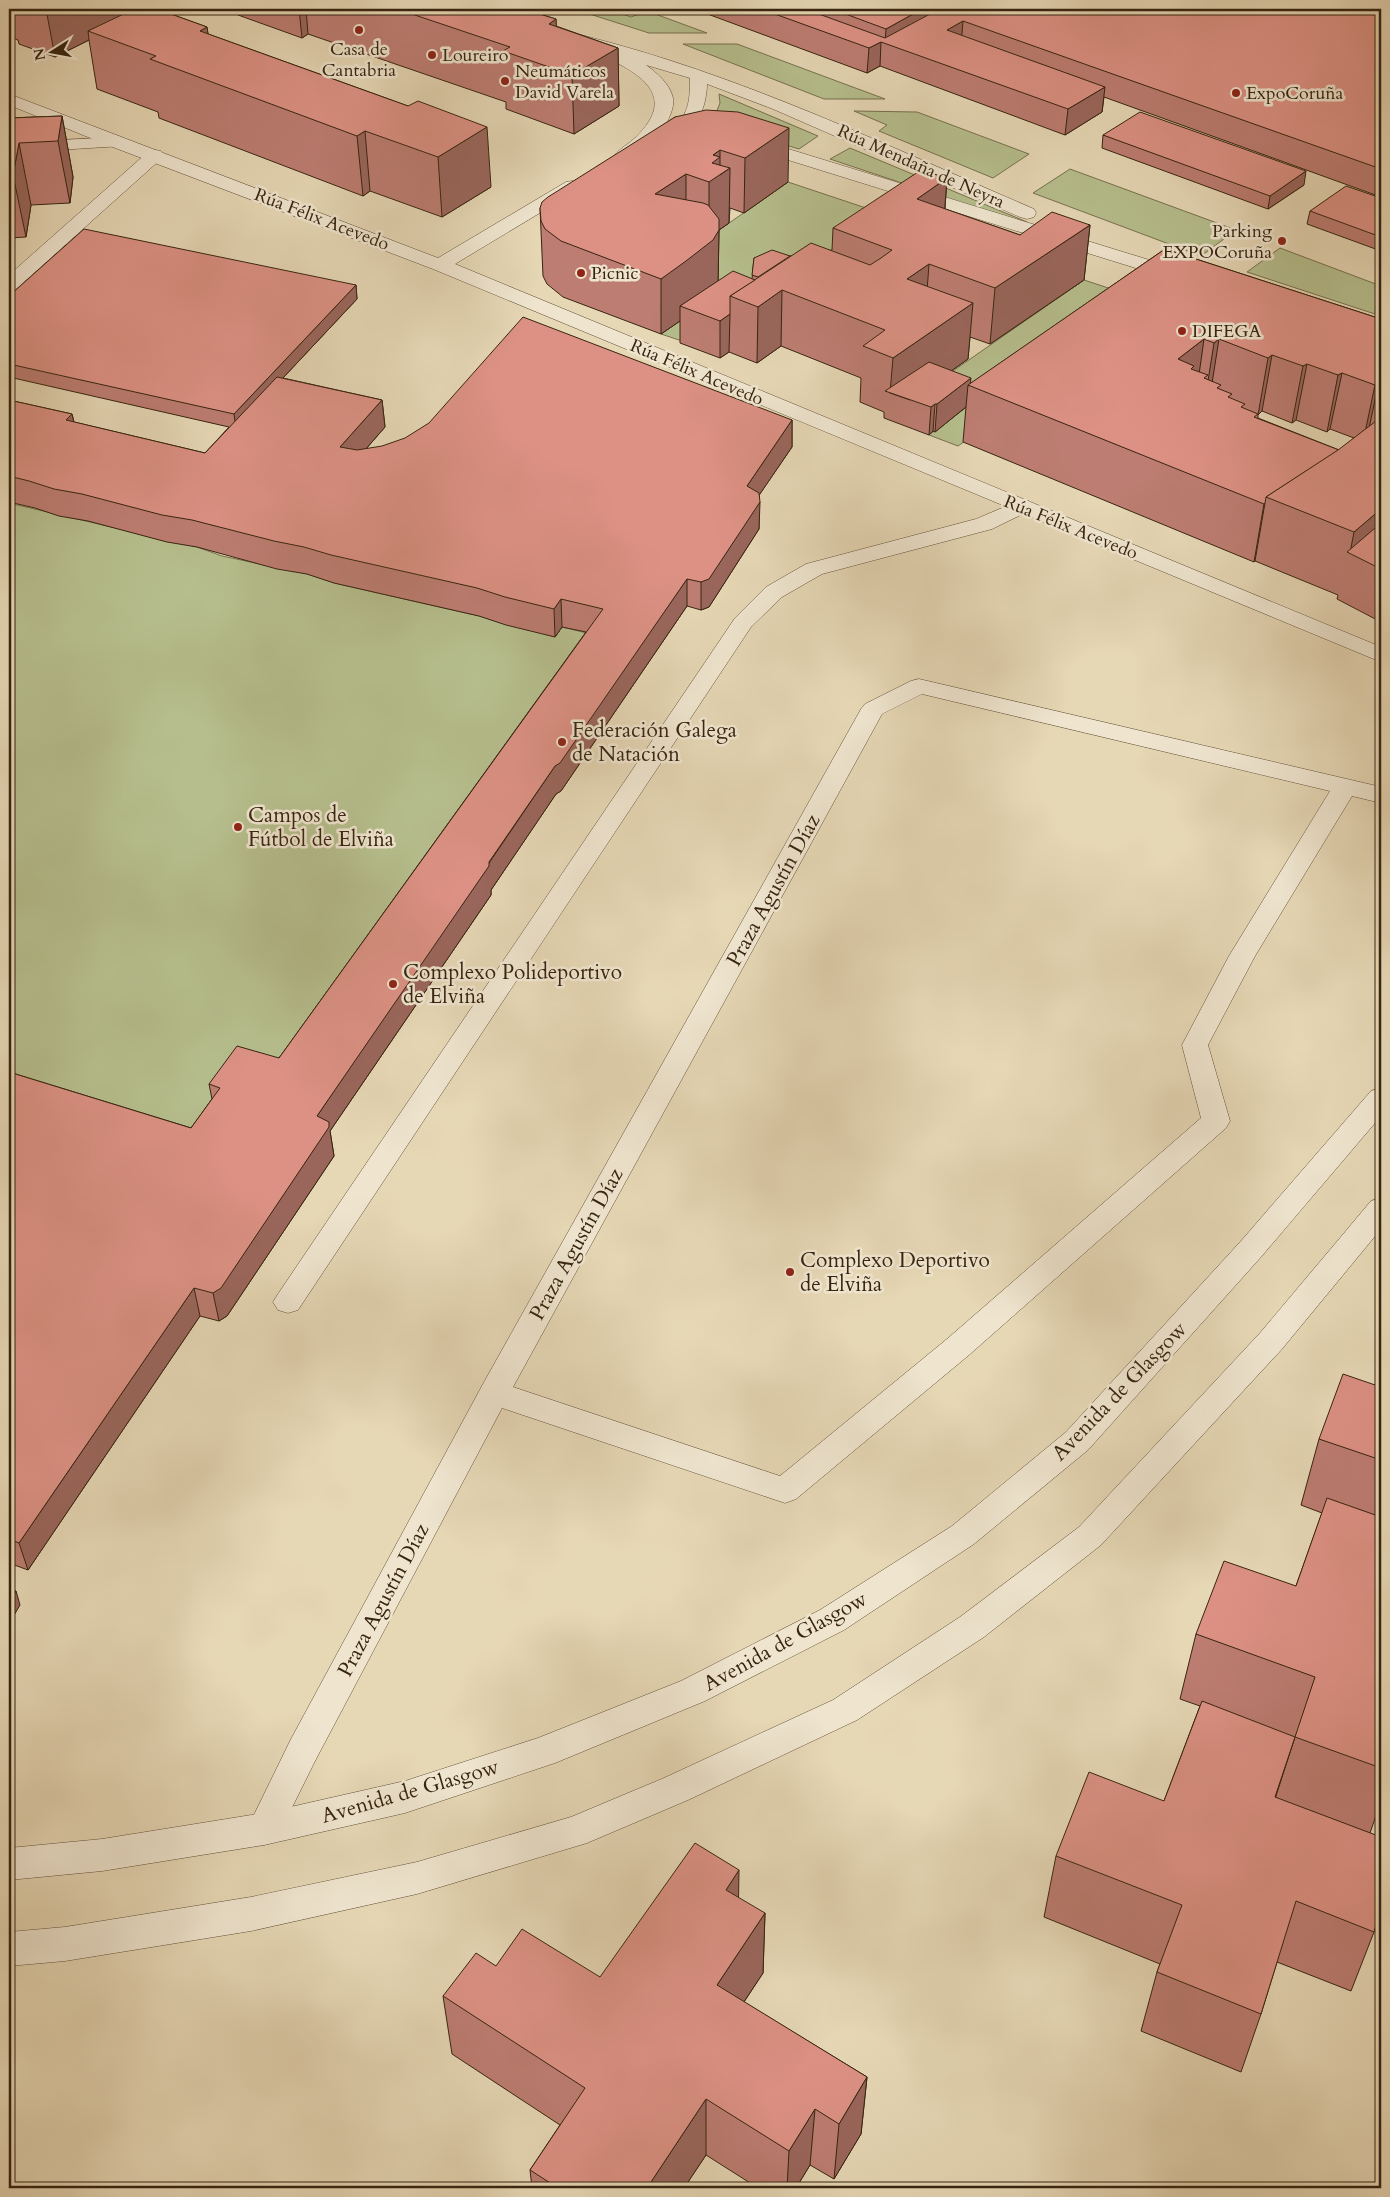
<svg xmlns="http://www.w3.org/2000/svg" width="1390" height="2197" font-family="Cardo,serif">
	<rect width="100%" height="100%" fill="#e6d7b5"/>
	<filter id="stains"><feTurbulence type="fractalNoise" baseFrequency=".004" numOctaves="4"/><feColorMatrix values="0 0 0 0 .2 0 0 0 0 .09 0 0 0 0 .02 0 0 0 .5 -.17"/></filter>
	<radialGradient id="worn" r=".72"><stop offset=".6" stop-color="#630" stop-opacity="0"/><stop offset="1" stop-color="#630" stop-opacity=".3"/></radialGradient>
	<g fill="#b6be8d" stroke="#76714e">
		<polygon points="574,9 609,9 631,17 647,11 707,33 649,33"/>
		<polygon points="683,44 737,44 885,99 824,99"/>
		<polygon points="719,94 818,136 799,149 766,139 716,113 720,103"/>
		<polygon points="854,111 917,112 1029,154 993,178 879,131 887,125"/>
		<polygon points="850,148 1027,222 1024,224 830,159"/>
		<polygon points="1070,169 1236,230 1201,256 1033,193"/>
		<polygon points="788,182 917,225 829,285 682,341 661,334 713,295 709,237"/>
		<polygon points="1280,248 1381,286 1381,316 1247,272"/>
		<polygon points="1084,280 1157,304 958,446 929,435 968,406 927,389"/>
		<polygon points="9,503 197,547 222,556 307,574 334,583 479,616 555,637 562,627 603,637 434,875 196,1156 9,1098"/>
	</g>
	<g fill="none" stroke-linecap="round" stroke-linejoin="round">
		<defs>
			<g id="service">
				<polygon points="116,137 122,138 125,142 122,146 9,153 9,143"/>
				<polygon points="155,150 161,151 164,155 161,159 16,289 9,291 9,275 149,151"/>
				<polygon points="1021,500 1029,501 1032,506 1029,511 992,529 822,574 782,597 751,627 298,1310 288,1313 278,1310 273,1302 278,1294 735,618 766,587 806,564 976,519"/>
				<path d="M919 679 1381 787V803L1352 796 1255 956 1208 1045 1230 1121 1226 1128 969 1355 796 1499 785 1503 502 1408 315 1761 276 1840 264 1845 252 1840 247 1829 291 1739 483 1384 861 709 865 704 911 681ZM922 694 1330 791 1229 956 1182 1045 1201 1118 947 1339 780 1476 513 1387 882 714Z"/>
			</g>
			<g id="minor">
				<path d="M581 35C739 74 885 145 1034 209L1036 213 1034 217 1027 219 1020 217 773 109 707 84C707 107 693 147 663 140L660 136C664 130 671 128 676 124 690 113 690 94 690 78L646 65C657 73 670 84 673 98 677 120 640 164 618 159L615 155C620 148 629 144 636 137 669 105 655 83 619 64L616 60 619 57 575 44 573 40 575 36Z"/>
				<polygon points="9,94 438,258 566,182 572,181 578,182 581,186 578,190 455,264 1381,647 1381,662 433,269 110,146 9,105"/>
				<polygon points="753,141 782,147 1185,271 1188,275 1185,279 1178,281 1171,279 772,155 747,150 744,146 747,142"/>
				<polygon points="1381,1088 1381,1116 1261,1257 1088,1450 974,1544 844,1630 705,1701 555,1763 405,1813 264,1845 102,1871 9,1880 9,1848 102,1839 264,1813 405,1781 538,1738 681,1681 820,1610 952,1526 1066,1432 1241,1241 1371,1091"/>
				<polygon points="1381,1198 1381,1229 1282,1349 1101,1545 984,1637 857,1720 688,1800 587,1843 417,1894 251,1931 65,1961 9,1966 9,1932 65,1927 251,1897 417,1862 571,1817 664,1778 833,1700 960,1617 1079,1527 1260,1333 1371,1201"/>
			</g>
		</defs>
		<use href="#service" stroke="#635139" stroke-width="1"/>
		<use href="#minor" stroke="#635139" stroke-width="1"/>
		<use href="#service" fill="#efe5cf" fill-rule="evenodd"/>
		<use href="#minor" fill="#efe5cf" fill-rule="evenodd"/>
	</g>
	<g fill="#bd7d72" stroke="#372410" fill-rule="evenodd">
		<polygon points="9,9 157,9 207,27 208,34 408,106 491,187 442,217 370,191 363,196 159,118 158,112 97,89 89,40 55,57 19,44 18,40 9,36"/>
		<polygon points="238,9 523,9 556,19 556,26 618,48 619,106 574,134 506,109 506,102 308,34 302,38 238,15"/>
		<polygon points="694,9 1381,9 1381,197 1104,97 1102,112 1065,135 880,66 867,73"/>
		<polygon points="62,116 73,177 70,203 31,205 26,237 9,238 9,118"/>
		<path d="M675 117 788 182 744 213 730 208 729 223 719 230 718 281 752 279 754 258 790 256 832 250 833 228 947 178 945 209 1020 235 1090 225 1084 280 990 344 970 337 968 359 951 371 970 384 1165 249 1381 319V622L1337 599 1338 595 1255 561 1254 562 963 442 966 407 935 432 933 431 929 435 884 418V412L860 402 861 378 781 346 757 363 729 352 720 358 680 343V321L661 334 563 297 547 284 543 276 540 208ZM1262 411 1292 423 1296 420 1327 432 1330 429 1354 438 1339 450 1258 418V415Z"/>
		<polygon points="1103,135 1304,185 1268,209 1102,148"/>
		<polygon points="1381,198 1381,251 1307,224 1310,211"/>
		<polygon points="356,285 357,299 283,378 382,400 385,427 366,449 792,420 792,447 759,495 759,529 709,607 701,610 687,606 561,791 556,794 491,890 491,895 330,1131 334,1156 227,1316 219,1321 200,1316 28,1570 9,1563 9,1072 191,1128 212,1099 209,1084 279,1058 586,632 562,627 555,637 506,625 479,616 334,583 307,574 277,569 197,547 167,542 88,521 59,516 35,508 9,502 9,400 72,414 74,422 205,453 229,427 9,377 9,296"/>
		<polygon points="1381,1387 1381,1801 1370,1833 1374,1932 1351,1991 1277,1962 1261,2014 1241,2072 1141,2031 1157,1972 1160,1964 1044,1917 1056,1856 1164,1801 1200,1706 1180,1699 1196,1634 1296,1586 1322,1513 1301,1505 1319,1439"/>
		<polygon points="765,1913 763,1973 744,2002 867,2077 861,2134 834,2179 810,2165 796,2188 758,2188 706,2155 684,2188 532,2188 530,2170 560,2125 452,2054 443,1996 496,1966 600,1977"/>
	</g>
	<g fill="#9a665c" stroke="#372410">
		<polygon points="46,9 151,9 88,31 89,40 55,57"/>
		<polygon points="299,9 306,9 308,34 302,38"/>
		<polygon points="922,9 930,9 929,38 885,43 886,29"/>
		<polygon points="556,19 558,70 549,24"/>
		<polygon points="963,21 961,46 947,30"/>
		<polygon points="207,27 215,83 200,31"/>
		<polygon points="881,42 880,66 867,73 869,48"/>
		<polygon points="618,48 619,106 574,134 572,75"/>
		<polygon points="1105,87 1102,112 1065,135 1068,109"/>
		<polygon points="62,116 73,177 70,203 58,141"/>
		<polygon points="487,127 491,187 442,217 438,157"/>
		<polygon points="789,128 788,182 744,213 745,158"/>
		<polygon points="365,131 370,191 363,196 357,136"/>
		<polygon points="19,143 31,205 26,237 13,175"/>
		<polygon points="720,150 720,175 730,168 729,223 719,230 718,285 680,306 680,321 661,334 661,279 709,237 709,182 713,155"/>
		<polygon points="1306,171 1304,185 1268,209 1270,196"/>
		<polygon points="686,174 686,228 655,194"/>
		<polygon points="947,178 943,233 917,199"/>
		<polygon points="1090,225 1084,280 990,344 995,288"/>
		<polygon points="929,264 925,319 907,279"/>
		<polygon points="356,285 357,299 236,428 234,414"/>
		<polygon points="782,290 781,346 757,363 758,307"/>
		<polygon points="973,303 968,359 910,400 890,393 893,358"/>
		<polygon points="730,314 729,352 720,358 720,321"/>
		<polygon points="1204,339 1196,396 1178,359"/>
		<polygon points="1219,339 1210,396 1205,400 1214,343"/>
		<polygon points="1272,355 1262,411 1258,415 1268,358"/>
		<polygon points="1307,364 1296,420 1292,423 1303,366"/>
		<polygon points="1342,373 1330,429 1327,432 1338,375"/>
		<polygon points="971,378 970,386 968,385 966,407 935,432 937,404"/>
		<polygon points="1379,381 1367,438 1363,442 1375,385"/>
		<polygon points="382,400 385,427 344,474 340,447"/>
		<polygon points="935,404 933,431 929,435 931,407"/>
		<polygon points="72,414 78,441 66,420"/>
		<polygon points="792,420 792,447 747,513 747,486"/>
		<polygon points="760,502 759,529 709,607 701,610 701,582"/>
		<polygon points="1265,503 1255,561 1254,562 1264,504"/>
		<polygon points="1381,509 1381,539 1350,553 1354,532"/>
		<polygon points="687,579 687,606 561,791 556,794 491,890 491,895 330,1131 334,1156 227,1316 219,1321 213,1293 317,1116 555,766"/>
		<polygon points="561,599 562,627 555,637 554,609"/>
		<polygon points="194,1288 200,1316 28,1570 19,1543"/>
		<polygon points="16,1591 20,1605 9,1624 9,1602"/>
		<polygon points="1295,1737 1275,1799 1275,1797"/>
		<polygon points="739,1870 738,1931 726,1890"/>
		<polygon points="765,1913 763,1973 716,2044 717,1985"/>
		<polygon points="867,2077 861,2134 834,2179 839,2124"/>
		<polygon points="706,2099 706,2155 684,2188 647,2188"/>
		<polygon points="815,2109 810,2165 796,2188 787,2188 789,2151"/>
	</g>
	<g fill="#dc9184" stroke="#372410">
		<polygon points="134,9 157,9 207,27 200,31 408,106 418,101 487,127 438,157 365,131 357,136 150,59 156,56 88,31"/>
		<polygon points="397,9 523,9 556,19 549,24 618,48 572,75 503,51 510,47"/>
		<polygon points="761,9 805,9 885,38 930,14 930,9 1381,9 1381,169 963,21 947,30 1105,87 1068,109 881,42 869,48"/>
		<polygon points="832,9 922,9 886,29"/>
		<polygon points="706,110 738,112 789,128 745,158 720,150 713,155 720,157 712,163 730,168 709,182 686,174 655,194 703,203 708,205 719,219 719,230 713,240 686,261 661,279 561,241 545,229 541,221 540,208 542,202 548,197 675,117"/>
		<polygon points="1140,112 1306,171 1270,196 1103,135"/>
		<polygon points="62,116 58,141 19,143 13,175 9,175 9,118"/>
		<polygon points="921,170 947,178 917,199 1020,235 1052,212 1090,225 995,288 929,264 907,279 973,303 893,358 863,346 885,330 782,290 758,307 730,296 811,243 870,265 881,258 892,250 833,228"/>
		<polygon points="1346,186 1381,198 1381,237 1310,211"/>
		<polygon points="84,229 356,285 234,414 9,364 9,296"/>
		<polygon points="1165,249 1381,319 1381,382 1379,381 1375,385 1342,373 1338,375 1307,364 1303,366 1272,355 1268,358 1219,339 1214,343 1204,339 1178,359 1194,366 1191,369 1208,375 1204,378 1221,385 1217,388 1232,394 1228,397 1245,404 1241,407 1258,414 1254,417 1339,450 1266,497 1265,503 1264,504 968,385"/>
		<polygon points="772,250 790,256 758,277 752,275 754,258"/>
		<polygon points="733,271 755,280 730,296 730,314 720,321 680,306"/>
		<polygon points="523,317 792,420 747,486 759,493 760,502 709,579 701,582 687,579 560,763 555,766 489,862 489,866 317,1116 329,1122 329,1127 221,1288 213,1293 194,1288 19,1543 9,1539 9,1072 191,1128 220,1088 209,1084 237,1046 279,1058 603,609 561,599 554,609 505,597 477,588 331,555 304,547 274,541 192,520 162,515 82,494 54,489 29,481 9,476 9,400 72,414 66,420 205,453 277,377 382,400 340,447 357,450 382,446 405,438 429,423"/>
		<polygon points="929,362 971,378 937,404 935,404 931,407 885,391"/>
		<polygon points="1380,418 1381,419 1381,509 1354,532 1266,497 1338,450"/>
		<polygon points="1381,523 1381,569 1347,552"/>
		<polygon points="1343,1374 1381,1387 1381,1460 1319,1439"/>
		<polygon points="1327,1498 1381,1517 1381,1768 1295,1737 1315,1677 1196,1634 1224,1561 1296,1586"/>
		<polygon points="9,1589 16,1591 9,1602"/>
		<polygon points="1202,1701 1295,1737 1275,1797 1381,1837 1381,1908 1374,1932 1296,1901 1261,2014 1157,1972 1182,1905 1056,1856 1089,1772 1164,1801"/>
		<polygon points="695,1843 739,1870 726,1890 765,1913 717,1985 867,2077 839,2124 815,2109 789,2151 706,2099 647,2188 558,2188 530,2170 585,2088 443,1996 476,1953 496,1966 522,1929 600,1977"/>
	</g>
	<g fill="#8f2418" stroke="#efe5cf" stroke-width="2">
		<circle cx="359" cy="30" r="5"/>
		<circle cx="432" cy="55" r="5"/>
		<circle cx="505" cy="81" r="5"/>
		<circle cx="1236" cy="93" r="5"/>
		<circle cx="1282" cy="241" r="5"/>
		<circle cx="581" cy="273" r="5"/>
		<circle cx="1182" cy="331" r="5"/>
		<circle cx="562" cy="742" r="5"/>
		<circle cx="238" cy="827" r="5"/>
		<circle cx="393" cy="984" r="5"/>
		<circle cx="790" cy="1272" r="5"/>
	</g>
	<g text-anchor="middle" stroke-width="5" stroke-linejoin="round" paint-order="stroke">
		<g font-size="18" fill="#372410" stroke="#efe5cf" text-anchor="start">
			<text x="359" y="55" text-anchor="middle">Casa de<tspan x="359" dy="21">Cantabria</tspan></text>
			<text x="442" y="61">Loureiro</text>
			<text x="515" y="77">Neumáticos<tspan x="515" dy="21">David Varela</tspan></text>
			<text x="1246" y="99">ExpoCoruña</text>
			<text x="1272" y="237" text-anchor="end">Parking<tspan x="1272" dy="21">EXPOCoruña</tspan></text>
			<text x="591" y="279">Picnic</text>
			<text x="1192" y="337">DIFEGA</text>
		</g>
		<g font-size="18" fill="#372410" stroke="#efe5cf">
			<text transform="translate(921 166) rotate(24)" y="6">Rúa Mendaña de Neyra</text>
			<text transform="translate(322 219) rotate(21)" y="6">Rúa Félix Acevedo</text>
			<text transform="translate(697 372) rotate(23)" y="6">Rúa Félix Acevedo</text>
			<text transform="translate(1071 527) rotate(22)" y="6">Rúa Félix Acevedo</text>
		</g>
		<g font-size="21" fill="#372410" stroke="#efe5cf" text-anchor="start">
			<text x="572" y="737">Federación Galega<tspan x="572" dy="24">de Natación</tspan></text>
			<text x="248" y="822">Campos de<tspan x="248" dy="24">Fútbol de Elviña</tspan></text>
			<text x="403" y="979">Complexo Polideportivo<tspan x="403" dy="24">de Elviña</tspan></text>
			<text x="800" y="1267">Complexo Deportivo<tspan x="800" dy="24">de Elviña</tspan></text>
		</g>
		<g font-size="21" fill="#372410" stroke="#efe5cf">
			<text transform="translate(773 890) rotate(-61)" y="7">Praza Agustín Díaz</text>
			<text transform="translate(576 1244) rotate(-61)" y="7">Praza Agustín Díaz</text>
			<text transform="translate(1119 1391) rotate(-46)" y="7">Avenida de Glasgow</text>
			<text transform="translate(383 1600) rotate(-62)" y="7">Praza Agustín Díaz</text>
			<text transform="translate(785 1641) rotate(-29)" y="7">Avenida de Glasgow</text>
			<text transform="translate(410 1791) rotate(-16)" y="7">Avenida de Glasgow</text>
		</g>
	</g>
	<rect width="1390" height="2197" fill="none" stroke="#e6d7b5" stroke-width="30"/>
	<rect x="10" y="10" width="1370" height="2177" fill="none" stroke="#372410" stroke-width="2.5"/>
	<rect x="15" y="15" width="1360" height="2167" fill="none" stroke="#372410"/>
	<g transform="translate(52 52) rotate(259)" stroke="#efe5cf" stroke-width="4" paint-order="stroke">
	<path d="M0-4L9 19L0 12L-9 19Z" fill="#372410"/>
	<text y="-8" font-size="14" font-weight="bold" text-anchor="middle" fill="#372410">N</text>
	</g>
	<rect width="100%" height="100%" filter="url(#stains)"/>
	<rect width="100%" height="100%" fill="url(#worn)"/>
</svg>
